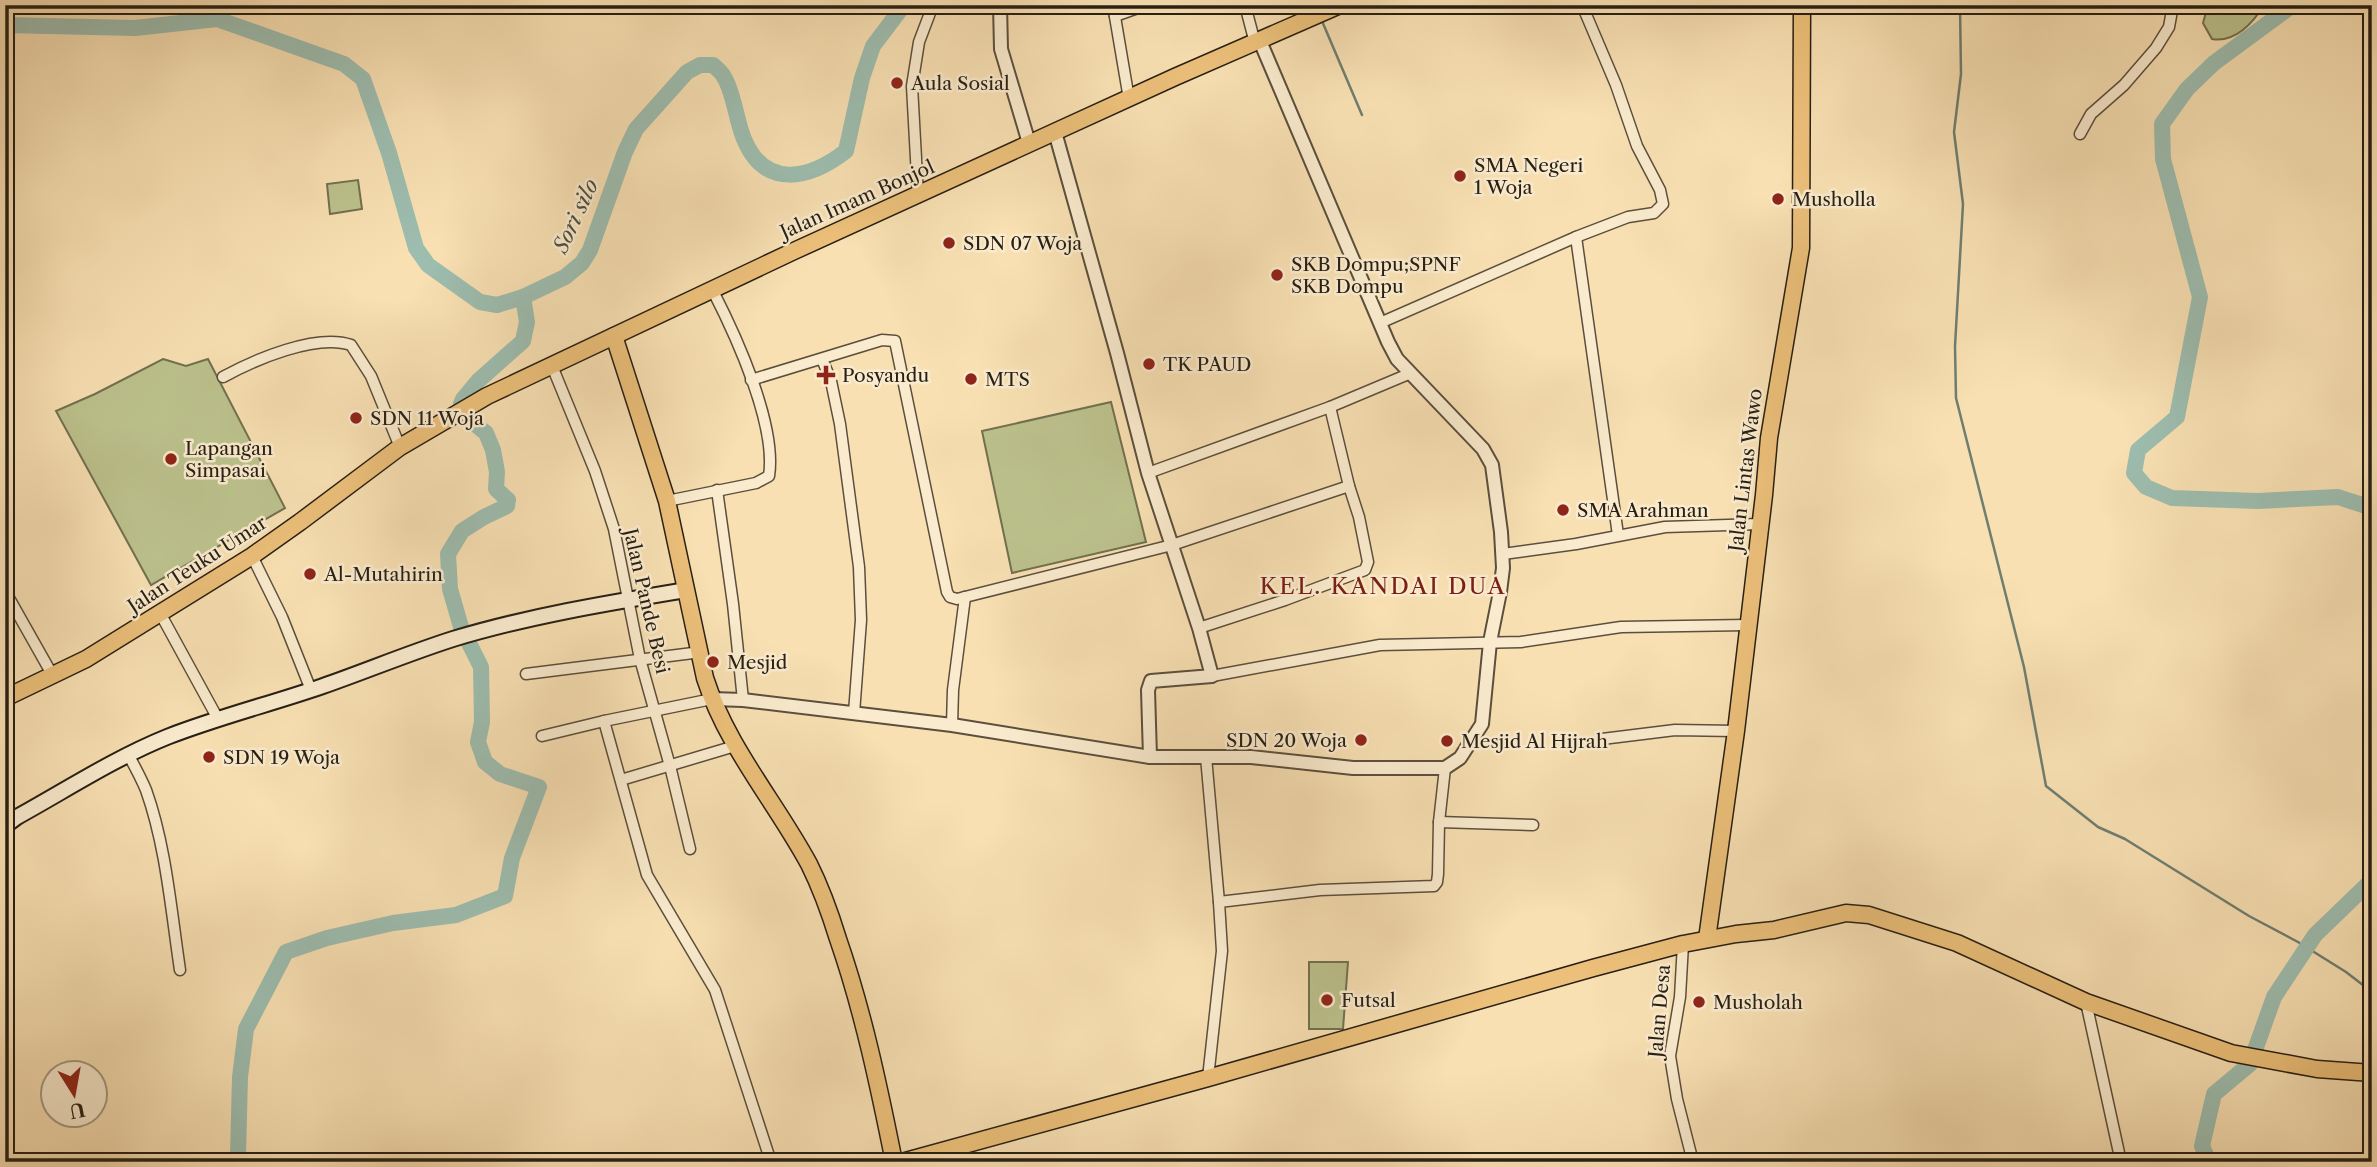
<svg xmlns="http://www.w3.org/2000/svg" width="2377" height="1167" font-family="'Libre Caslon Text',serif">
	<rect width="100%" height="100%" fill="#f8e0b3"/>
	<filter id="stains"><feTurbulence type="fractalNoise" baseFrequency=".00286" numOctaves="4"/><feColorMatrix values="0 0 0 0 .2 0 0 0 0 .09 0 0 0 0 .02 0 0 0 .5 -.17"/></filter>
	<radialGradient id="worn" r=".72"><stop offset=".6" stop-color="#630" stop-opacity="0"/><stop offset="1" stop-color="#630" stop-opacity=".3"/></radialGradient>
	<g fill="#bcc28d" stroke="#727050" stroke-width="2">
		<path d="M2208 5H2264C2253 23 2235 43 2212 39L2203 23Z"/>
		<polygon points="358,180 362,209 330,214 327,184"/>
		<polygon points="163,359 186,366 208,359 285,508 151,585 56,411 95,394"/>
		<polygon points="1111,402 1146,542 1012,573 982,431"/>
		<polygon points="1309,962 1348,962 1343,1029 1309,1029"/>
	</g>
	<g fill="none" stroke-linecap="round" stroke-linejoin="round">
		<g stroke="#6e7e71" stroke-width="2.5">
			<polyline points="1960,5 1961,74 1954,132 1963,204 1955,346 1956,398 2024,667 2046,786 2098,827 2125,839 2249,916 2298,942 2346,972 2372,992"/>
			<polyline points="1322,21 1362,115"/>
		</g>
		<g stroke="#9dbdaf" stroke-width="16">
			<polyline points="2293,5 2214,63 2187,89 2162,124 2163,159 2200,297 2177,417 2138,450 2134,473 2146,487 2172,498 2257,501 2338,497 2372,508"/>
			<path d="M5 25 135 28 217 19 344 64 363 79 389 153 416 248 428 265 480 302 497 305 523 297 565 277 582 263 590 250 625 152 636 129 687 72 700 65H713C716 68 722 72 724 77 734 93 736 120 744 139 765 190 810 179 846 151L862 78 873 46 904 5"/>
			<polyline points="245,1162 238,1155 240,1077 246,1029 286,952 327,938 393,923 456,915 505,896 512,858 539,787 500,774 485,762 478,742 482,722 481,667 461,627 450,589 448,554 462,531 484,517 507,506 508,500 496,489 497,472 493,450 486,433 469,419 461,404 463,399 478,381 523,341 527,322 523,297"/>
			<polyline points="2209,1162 2202,1146 2214,1094 2250,1064 2274,997 2315,935 2372,880"/>
		</g>
		<defs>
			<g id="minor">
				<polyline points="1113,5 1129,99"/>
				<polyline points="1245,5 1255,43"/>
				<polyline points="1115,16 1146,5"/>
				<polyline points="2080,134 2091,114 2124,85 2156,48 2169,27 2173,5"/>
				<polyline points="918,195 912,86 919,42 933,5"/>
				<polyline points="1576,237 1618,535"/>
				<polyline points="1380,323 1576,237 1628,217 1654,213 1663,204 1660,190 1637,146 1616,85 1582,5"/>
				<polyline points="822,359 831,381 840,424 859,567 861,620 854,713"/>
				<polyline points="552,366 595,471 614,529 640,659 670,766 690,849"/>
				<path d="M223 377C254 360 316 333 351 345L371 376 400 447"/>
				<polyline points="751,380 882,340 895,341 947,592 950,597 957,599 1172,545 1349,486 1330,407"/>
				<polyline points="1148,473 1330,407 1411,373"/>
				<polyline points="717,490 733,604 743,700"/>
				<path d="M667 501 756 483 769 476C777 425 736 336 713 291"/>
				<polyline points="1503,554 1576,544 1665,527 1760,524"/>
				<polyline points="252,556 282,617 311,690"/>
				<polyline points="5,591 53,676"/>
				<polyline points="160,613 218,719"/>
				<polyline points="1199,628 1285,600 1365,570 1368,562 1359,517 1349,486"/>
				<polyline points="526,674 701,652"/>
				<polyline points="1212,676 1380,645 1521,642 1621,627 1747,625"/>
				<polyline points="712,699 604,721 647,875 715,990 771,1162"/>
				<polyline points="952,725 953,690 965,597"/>
				<polyline points="542,736 604,721"/>
				<polyline points="1602,739 1675,730 1736,731"/>
				<path d="M129 756C135 767 141 778 146 790 166 846 171 910 180 970"/>
				<polyline points="1206,757 1219,902"/>
				<polyline points="621,780 735,746"/>
				<polyline points="1439,822 1533,825"/>
				<polyline points="1683,944 1680,997 1670,1056 1677,1099 1693,1162"/>
				<polyline points="2086,1002 2121,1162"/>
				<polyline points="1208,1078 1222,951 1219,902 1320,890 1434,886 1437,882 1438,874 1439,822 1445,768"/>
				<polyline points="5,1159 27,1162"/>
				<polyline points="2018,1160 2018,1162"/>
			</g>
			<g id="tertiary">
				<polyline points="1000,5 1001,49 1029,143"/>
				<polyline points="1055,132 1117,353 1148,473 1199,628 1212,676 1151,681 1148,690 1150,757"/>
				<polyline points="712,699 743,700 952,725 1150,757 1251,757 1353,768 1445,768 1460,758 1482,724 1490,642 1500,592 1503,568 1501,532 1492,465 1483,449 1397,359 1388,342 1260,41"/>
			</g>
			<path id="secondary" d="M5 826 17 817C66 790 115 758 167 737 218 717 271 704 323 686 366 671 409 653 453 639 529 616 608 603 686 590"/>
			<g id="primary">
				<path d="M614 336 667 501 705 678C727 747 775 801 809 864 821 888 830 913 838 939 863 1011 879 1087 894 1162"/>
				<polyline points="1707,939 1736,731 1764,495 1769,438 1801,248 1802,5"/>
			</g>
			<g id="trunk">
				<polyline points="5,698 86,659 252,556 300,522 400,447 487,396 794,251 1175,77 1340,5"/>
				<polyline points="902,1162 1208,1078 1593,968 1683,944 1736,934 1774,930 1846,913 1869,915 1957,943 2086,1002 2231,1053 2317,1069 2372,1073"/>
			</g>
		</defs>
		<use href="#minor" stroke="#5b4f3c" stroke-width="13"/>
		<use href="#tertiary" stroke="#5b4f3c" stroke-width="16"/>
		<use href="#secondary" stroke="#271f14" stroke-width="18"/>
		<use href="#primary" stroke="#271f14" stroke-width="19"/>
		<use href="#trunk" stroke="#271f14" stroke-width="19"/>
		<use href="#minor" stroke="#faebce" stroke-width="10"/>
		<use href="#tertiary" stroke="#faebce" stroke-width="12"/>
		<use href="#secondary" stroke="#faebce" stroke-width="14"/>
		<use href="#primary" stroke="#ecc07a" stroke-width="16"/>
		<use href="#trunk" stroke="#ecc07a" stroke-width="16"/>
	</g>
	<g fill="#8f2418" stroke="#faebce" stroke-width="2.5">
		<circle cx="897" cy="83" r="7"/>
		<circle cx="1460" cy="176" r="7"/>
		<circle cx="1778" cy="199" r="7"/>
		<circle cx="949" cy="243" r="7"/>
		<circle cx="1277" cy="275" r="7"/>
		<circle cx="1149" cy="364" r="7"/>
		<path d="M822.5 364.5h7v7h7v7h-7v7h-7v-7h-7v-7h7z"/>
		<circle cx="971" cy="379" r="7"/>
		<circle cx="356" cy="418" r="7"/>
		<circle cx="171" cy="459" r="7"/>
		<circle cx="1563" cy="510" r="7"/>
		<circle cx="310" cy="574" r="7"/>
		<circle cx="713" cy="662" r="7"/>
		<circle cx="1361" cy="740" r="7"/>
		<circle cx="1447" cy="741" r="7"/>
		<circle cx="209" cy="757" r="7"/>
		<circle cx="1327" cy="1000" r="7"/>
		<circle cx="1699" cy="1002" r="7"/>
	</g>
	<g text-anchor="middle" stroke-width="5" stroke-linejoin="round" paint-order="stroke">
		<g font-size="19" fill="#271f14" stroke="#faebce" text-anchor="start">
			<text x="911" y="90">Aula Sosial</text>
			<text x="1474" y="172">SMA Negeri<tspan x="1474" dy="22">1 Woja</tspan></text>
			<text x="1792" y="206">Musholla</text>
			<text x="963" y="250">SDN 07 Woja</text>
			<text x="1291" y="271">SKB Dompu;SPNF<tspan x="1291" dy="22">SKB Dompu</tspan></text>
			<text x="1163" y="371">TK PAUD</text>
			<text x="842" y="382">Posyandu</text>
			<text x="985" y="386">MTS</text>
			<text x="370" y="425">SDN 11 Woja</text>
			<text x="185" y="455">Lapangan<tspan x="185" dy="22">Simpasai</tspan></text>
			<text x="1577" y="517">SMA Arahman</text>
			<text x="324" y="581">Al-Mutahirin</text>
			<text x="727" y="669">Mesjid</text>
			<text x="1347" y="747" text-anchor="end">SDN 20 Woja</text>
			<text x="1461" y="748">Mesjid Al Hijrah</text>
			<text x="223" y="764">SDN 19 Woja</text>
			<text x="1341" y="1007">Futsal</text>
			<text x="1713" y="1009">Musholah</text>
		</g>
		<g font-size="19" fill="#271f14" stroke="#faebce">
			<text transform="translate(857 199) rotate(-24)" y="7">Jalan Imam Bonjol</text>
			<text transform="translate(1745 470) rotate(-83)" y="7">Jalan Lintas Wawo</text>
			<text transform="translate(197 564) rotate(-33)" y="7">Jalan Teuku Umar</text>
			<text transform="translate(647 601) rotate(77)" y="7">Jalan Pande Besi</text>
			<text transform="translate(1659 1011) rotate(-85)" y="7">Jalan Desa</text>
		</g>
		<g font-size="21" font-style="italic" fill="#4a4e42" stroke="#faebce">
			<text transform="translate(576 216) rotate(-65)" y="7">Sori silo</text>
		</g>
		<g font-size="23" letter-spacing="2" fill="#7a1f14" stroke="#faebce">
			<text x="1383" y="594">KEL. KANDAI DUA</text>
		</g>
	</g>
	<rect width="2377" height="1167" fill="none" stroke="#f8e0b3" stroke-width="28"/>
	<rect x="7" y="7" width="2363" height="1153" fill="none" stroke="#271f14" stroke-width="3.5"/>
	<rect x="14" y="14" width="2349" height="1139" fill="none" stroke="#271f14" stroke-width="2"/>
	<g transform="translate(74 1094) rotate(169)"><circle r="33" fill="#faebce" stroke="#a69984" stroke-width="2"/>
	<path d="M0-5L12 26L0 18L-12 26Z" fill="#8f2418"/>
	<text y="-10" font-size="19" font-weight="bold" text-anchor="middle" fill="#271f14">U</text>
	</g>
	<rect width="100%" height="100%" filter="url(#stains)"/>
	<rect width="100%" height="100%" fill="url(#worn)"/>
</svg>
